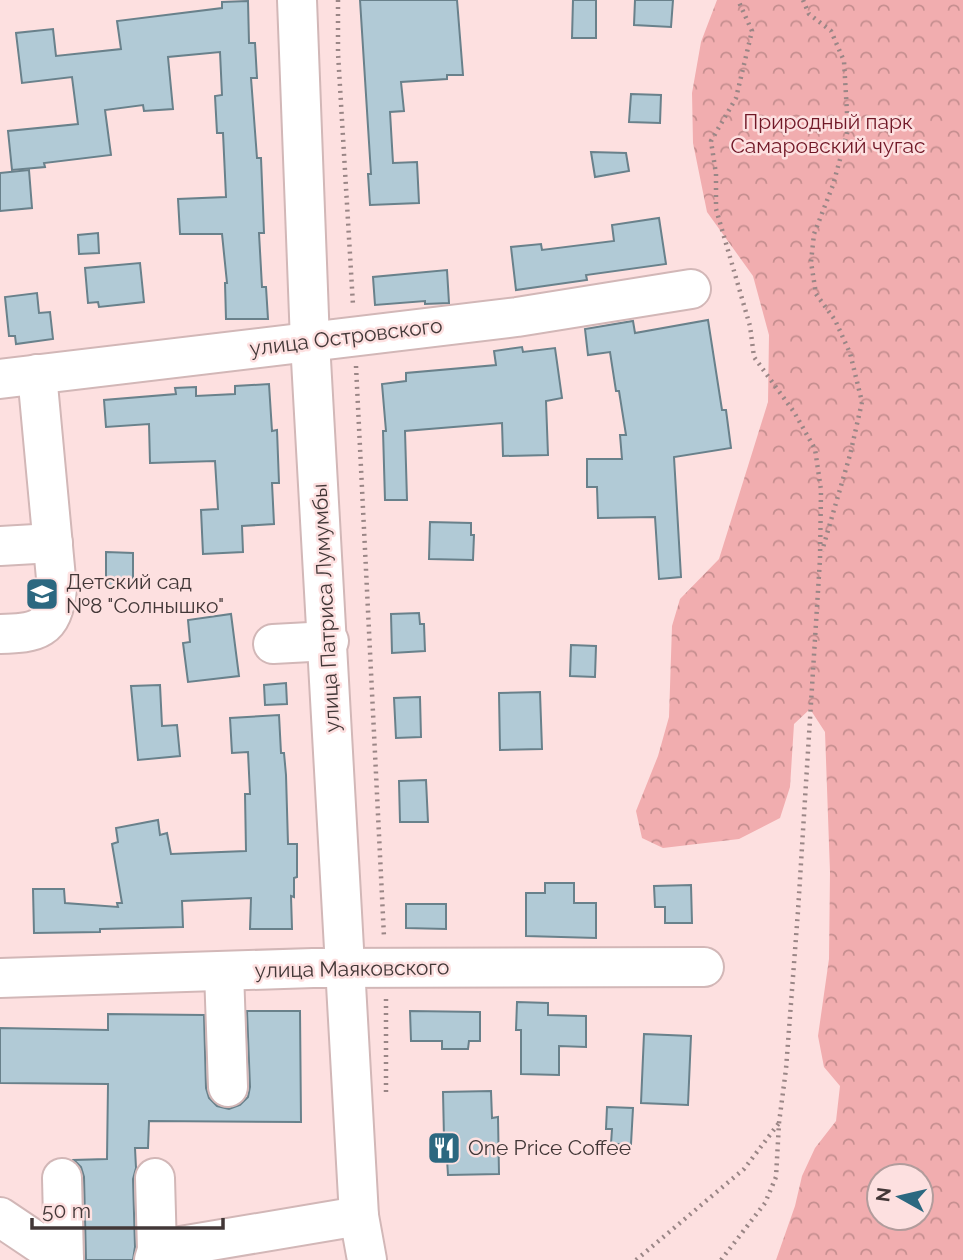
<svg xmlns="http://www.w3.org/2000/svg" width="963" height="1260" font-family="Raleway,sans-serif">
	<defs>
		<pattern id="forest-crowns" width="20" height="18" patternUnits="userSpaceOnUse" patternTransform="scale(1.75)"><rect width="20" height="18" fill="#f1adaf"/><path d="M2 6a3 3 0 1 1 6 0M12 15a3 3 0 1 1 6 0" fill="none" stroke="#c58e8f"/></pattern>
	</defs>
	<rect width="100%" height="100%" fill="#fde0e0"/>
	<path fill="url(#forest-crowns)" fill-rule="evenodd" d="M717 0H963V1260H776L795 1206 802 1176 815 1148 836 1121 840 1086 824 1067 818 1036 829 959 830 872 825 732 810 709 794 724 790 787 780 818 739 839 663 848 642 838 636 811 658 756 669 717 672 626 680 599 719 559 768 402 769 335 753 276 707 212 693 143 692 93 701 42ZM879 1176H921V1218H879Z"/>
	<g fill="#b1cad6" stroke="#69818b" stroke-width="2">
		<polygon points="360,0 457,0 463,75 447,75 447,79 401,82 404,111 390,112 393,163 417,162 419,203 370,205 368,174 371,174"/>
		<polygon points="573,0 596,0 596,38 572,38"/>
		<polygon points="635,0 673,0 671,27 634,25"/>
		<polygon points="248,1 249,43 255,43 257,78 251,78 257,158 261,158 264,233 259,233 262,287 266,287 268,319 226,319 225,283 227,283 222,234 180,234 178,199 226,197 223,133 217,133 215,96 222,95 220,52 168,57 173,109 144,111 143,105 105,110 111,155 44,163 45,167 12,170 8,131 78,124 72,77 22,83 16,33 53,29 56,56 121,49 117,21 222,8 222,2"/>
		<polygon points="631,94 661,95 660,123 629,122"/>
		<polygon points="591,152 626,153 629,171 595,177"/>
		<polygon points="29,170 32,208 0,211 0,173"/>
		<polygon points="659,218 666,264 586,275 587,280 516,290 511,247 541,244 542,250 614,241 612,225"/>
		<polygon points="98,233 99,253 79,254 78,235"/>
		<polygon points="140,263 144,302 99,307 98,302 88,303 85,268"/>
		<polygon points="447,270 449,303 425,304 425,301 375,305 373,277"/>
		<polygon points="37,293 39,313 50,312 53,339 16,344 15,336 9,336 5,297"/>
		<polygon points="708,320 722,410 726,410 731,448 674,457 681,577 659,579 655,517 598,518 597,487 587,487 587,459 622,459 620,435 626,435 619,391 616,391 610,352 588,355 585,329 633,321 635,333"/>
		<polygon points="522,347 523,352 555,348 562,398 546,401 548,455 503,456 502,423 405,431 407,500 385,500 383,431 386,431 382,384 406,381 406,373 496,365 494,351"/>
		<polygon points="269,384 272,431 277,430 279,483 272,483 274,524 242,526 243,552 203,554 201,510 218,509 215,461 150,463 149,424 106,427 104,400 176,394 175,388 196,387 196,396 235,394 235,386"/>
		<polygon points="430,522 471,523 471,535 474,535 473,560 429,559"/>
		<polygon points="106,552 133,553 133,587 106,587"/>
		<polygon points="419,613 420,624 424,624 425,651 392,653 391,614"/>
		<polygon points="231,614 239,676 188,682 183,643 190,642 188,620"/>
		<polygon points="571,645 596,646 595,677 570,676"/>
		<polygon points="286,683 287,704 265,705 264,685"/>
		<polygon points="160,685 162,726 177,725 180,756 138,760 131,686"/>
		<polygon points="540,692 542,749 500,750 499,693"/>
		<polygon points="420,697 421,737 396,738 394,698"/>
		<polygon points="279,715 281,753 284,753 286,775 288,844 297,844 297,877 294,878 294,897 291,896 292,929 250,929 251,898 182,901 183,927 100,929 100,932 34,933 33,889 64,889 65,903 118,907 117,903 122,903 112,844 118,842 116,828 158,820 160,835 167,833 171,854 246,851 245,794 250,794 248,752 232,753 230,718"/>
		<polygon points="426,780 428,822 400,822 399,781"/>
		<polygon points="545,883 574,883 574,903 596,903 596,938 526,936 526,893 545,893"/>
		<polygon points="691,885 692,923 665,923 665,907 655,907 654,886"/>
		<polygon points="406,904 446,904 446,929 406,928"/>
		<polygon points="517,1002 548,1003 548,1015 586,1016 586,1047 559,1046 559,1075 521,1074 521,1030 516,1030"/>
		<polygon points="247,1011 300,1011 301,1122 149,1121 148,1148 135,1148 136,1168 133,1179 135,1247 133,1260 86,1260 84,1177 81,1167 74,1160 107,1159 108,1084 0,1083 0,1028 108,1030 108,1014 204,1015 206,1088 209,1098 217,1106 229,1109 240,1105 248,1097 250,1087"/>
		<polygon points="410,1011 480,1012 480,1041 469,1041 468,1049 442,1049 442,1041 411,1041"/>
		<polygon points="644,1034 691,1036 688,1105 641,1103"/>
		<polygon points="491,1091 492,1118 498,1117 499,1174 448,1175 447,1159 437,1159 437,1138 444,1138 443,1092"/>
		<polygon points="607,1107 633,1108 631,1144 611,1144 612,1129 606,1129"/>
	</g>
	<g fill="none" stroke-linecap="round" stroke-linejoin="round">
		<defs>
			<g id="minor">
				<polyline points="297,0 310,342 359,1216 367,1260"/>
				<polyline points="0,379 517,317 691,289"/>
				<polyline points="0,546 53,543"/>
				<path d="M0 634C37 633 53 631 57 589L37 374"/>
				<polyline points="273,644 329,641"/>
				<polyline points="224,971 228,1087"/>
				<polyline points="0,978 313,968 704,967"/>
				<polyline points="62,1178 64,1260"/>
				<polyline points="0,1217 64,1260"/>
				<polyline points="157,1250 359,1216"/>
				<polyline points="154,1260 157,1250 155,1178"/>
			</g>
		</defs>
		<use href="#minor" stroke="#d2b7b7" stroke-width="42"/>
		<g stroke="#9a8686" stroke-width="4.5" stroke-dasharray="2 5" stroke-linecap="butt">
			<polyline points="338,0 338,53 353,305"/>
			<polyline points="803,0 809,14 831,31 844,61 848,130 833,185 814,234 811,262 816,294 835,320 850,353 862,402 850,455 822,551"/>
			<polyline points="356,366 384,937"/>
			<polyline points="386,999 386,1095"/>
			<polyline points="636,1260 744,1169 779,1123"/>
			<polyline points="721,1260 765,1203 776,1177 779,1123 786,1069 798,911 820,559 821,490 815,449 794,412 754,357 750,326 716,209 716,174 711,141 736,98 752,31 738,0"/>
		</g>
		<use href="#minor" stroke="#fff" stroke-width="38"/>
	</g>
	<defs>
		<symbol id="school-square" viewBox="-11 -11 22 22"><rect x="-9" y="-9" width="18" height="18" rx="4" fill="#2c6880" stroke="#fde0e0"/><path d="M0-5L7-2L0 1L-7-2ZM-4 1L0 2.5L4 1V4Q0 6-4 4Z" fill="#fff"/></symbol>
		<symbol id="restaurant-square" viewBox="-11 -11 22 22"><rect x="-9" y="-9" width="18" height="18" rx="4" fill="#2c6880" stroke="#fde0e0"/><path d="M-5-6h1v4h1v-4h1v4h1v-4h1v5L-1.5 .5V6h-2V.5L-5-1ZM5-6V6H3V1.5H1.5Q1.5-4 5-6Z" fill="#fff"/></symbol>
	</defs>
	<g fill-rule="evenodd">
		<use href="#school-square" x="23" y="575" width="38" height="38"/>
		<use href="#restaurant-square" x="425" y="1129" width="38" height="38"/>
	</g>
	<g text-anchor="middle" stroke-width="5" stroke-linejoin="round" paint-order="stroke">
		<g font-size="21" fill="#711827" stroke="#fde0e0">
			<text x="828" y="129">Природный парк<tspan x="828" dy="24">Самаровский чугас</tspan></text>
		</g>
		<g font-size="21" fill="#423737" stroke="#fde0e0">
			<text transform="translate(346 337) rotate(-7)" y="7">улица Островского</text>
			<text transform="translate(326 608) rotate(-93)" y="7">улица Патриса Лумумбы</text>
			<text transform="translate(352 969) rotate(-1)" y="7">улица Маяковского</text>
		</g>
		<g font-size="21" fill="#423737" stroke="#fde0e0" text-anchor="start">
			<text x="66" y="589">Детский сад<tspan x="66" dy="24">№8 "Солнышко"</tspan></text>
			<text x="468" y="1155">One Price Coffee</text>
		</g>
	</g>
	<g transform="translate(900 1197) rotate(278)"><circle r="33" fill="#fde0e0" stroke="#b29c9c" stroke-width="2"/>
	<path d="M0-5L12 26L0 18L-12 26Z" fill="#2c6880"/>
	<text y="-10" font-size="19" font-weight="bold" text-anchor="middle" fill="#423737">N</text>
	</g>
	<path d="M32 1218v10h191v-10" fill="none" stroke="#423737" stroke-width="3.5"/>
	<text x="42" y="1218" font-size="21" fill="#423737" stroke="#fde0e0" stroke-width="5" paint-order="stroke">50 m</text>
</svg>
